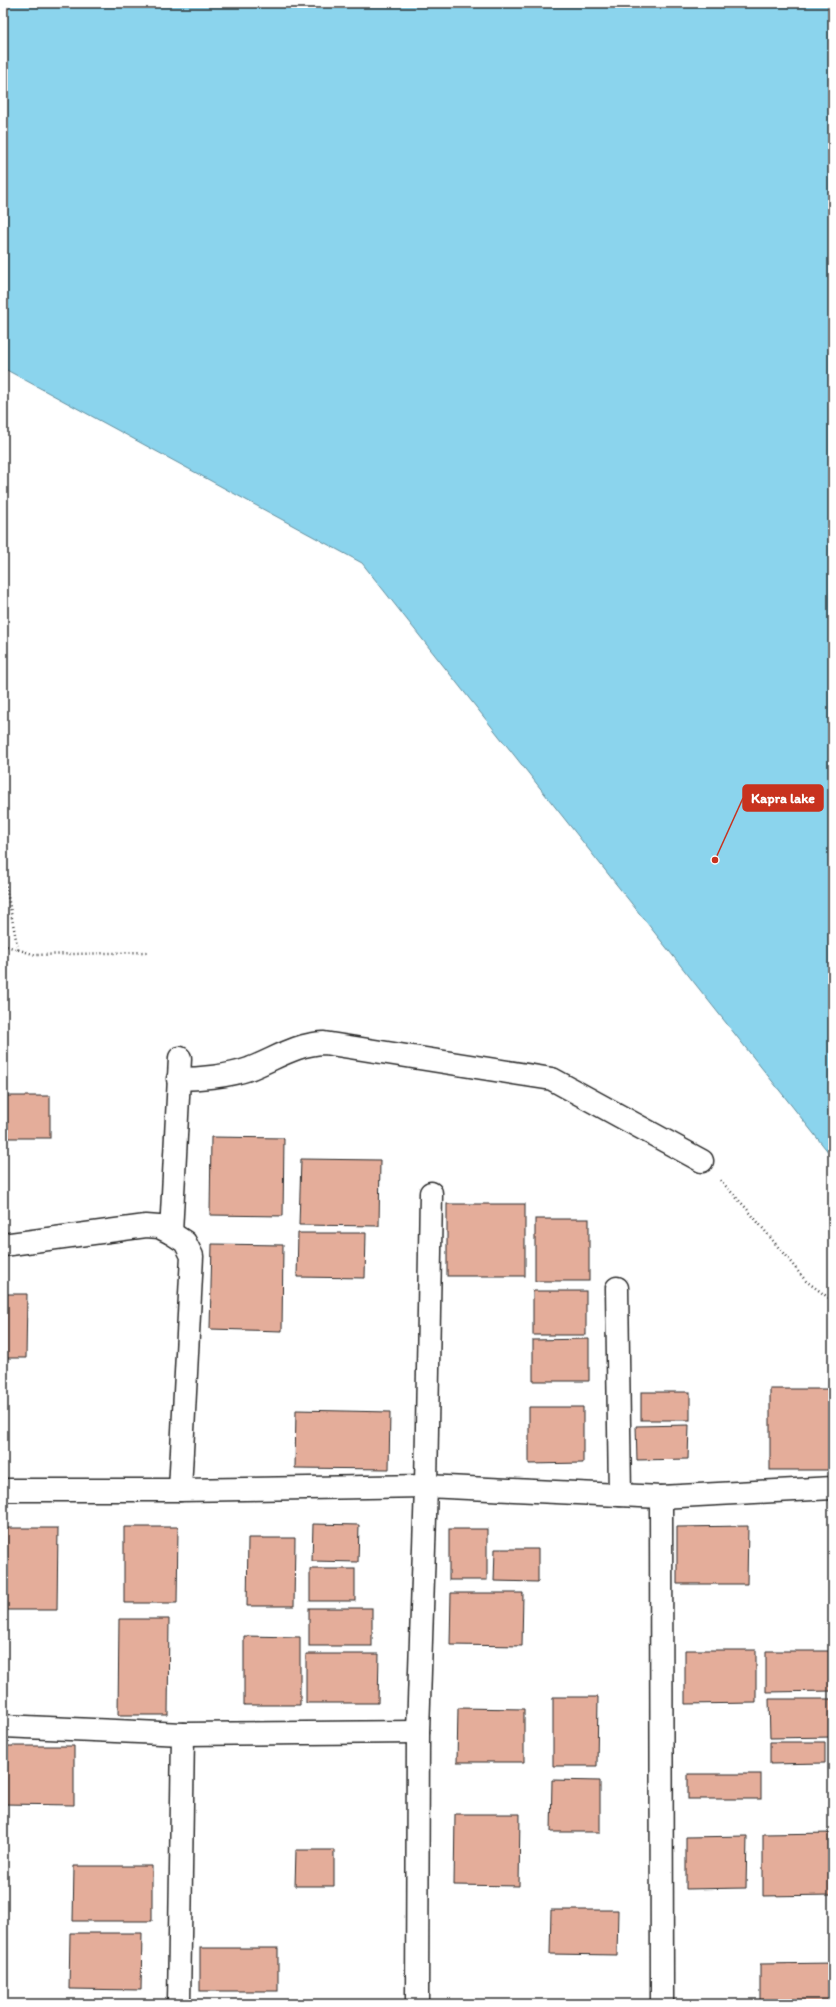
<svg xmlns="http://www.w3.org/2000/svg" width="836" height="2007" font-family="Itim,sans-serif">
	<rect width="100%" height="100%" fill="#fff"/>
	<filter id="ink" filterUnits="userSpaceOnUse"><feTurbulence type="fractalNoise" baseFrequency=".025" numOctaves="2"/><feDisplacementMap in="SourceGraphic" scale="8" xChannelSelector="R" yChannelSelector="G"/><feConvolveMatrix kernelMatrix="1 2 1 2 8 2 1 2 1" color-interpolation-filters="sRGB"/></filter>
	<g filter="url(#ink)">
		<polygon fill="#8bd4ed" stroke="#65909f" points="3,3 833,3 833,1158 362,563 3,368"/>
		<g fill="#e4ad9a" stroke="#2b2b2b">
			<rect x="3" y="1096" width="47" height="42"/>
			<polygon points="211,1137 284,1138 283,1216 210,1215"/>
			<polygon points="301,1159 380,1160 379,1226 299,1225"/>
			<rect x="447" y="1204" width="78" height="72"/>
			<rect x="535" y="1219" width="54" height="62"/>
			<polygon points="298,1233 366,1233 365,1278 297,1277"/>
			<polygon points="212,1244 283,1245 282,1331 210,1329"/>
			<rect x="533" y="1291" width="53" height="44"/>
			<polygon points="3,1294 27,1294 26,1358 3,1358"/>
			<polygon points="589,1339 589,1381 533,1381 533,1340"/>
			<rect x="770" y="1389" width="63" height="81"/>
			<rect x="641" y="1392" width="49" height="28"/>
			<polygon points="529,1407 583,1407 583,1463 529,1464"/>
			<polygon points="296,1410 390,1412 389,1469 295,1468"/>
			<polygon points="689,1425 688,1459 637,1460 636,1426"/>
			<polygon points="313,1524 359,1525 358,1562 312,1561"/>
			<polygon points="748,1526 747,1584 677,1584 677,1527"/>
			<polygon points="124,1527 178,1527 177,1603 124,1603"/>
			<polygon points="3,1528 58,1528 57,1610 3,1610"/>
			<rect x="449" y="1529" width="38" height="51"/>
			<polygon points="248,1538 295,1538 294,1606 247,1606"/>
			<polygon points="495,1549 538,1549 538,1582 494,1581"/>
			<rect x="310" y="1569" width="45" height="32"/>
			<polygon points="451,1593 523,1593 522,1646 450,1645"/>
			<rect x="309" y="1608" width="63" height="38"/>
			<polygon points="119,1619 169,1619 168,1715 118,1715"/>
			<polygon points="244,1636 300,1637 300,1705 244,1705"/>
			<polygon points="685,1650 756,1650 756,1703 685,1704"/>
			<polygon points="766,1651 833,1651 833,1691 766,1692"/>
			<polygon points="306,1654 379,1654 378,1703 306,1703"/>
			<polygon points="553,1697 598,1697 597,1766 553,1766"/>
			<polygon points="769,1699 832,1699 832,1737 770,1738"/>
			<polygon points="458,1708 524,1709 524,1762 457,1762"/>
			<polygon points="770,1742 825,1742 825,1763 770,1764"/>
			<polygon points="3,1746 74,1746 74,1805 3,1804"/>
			<rect x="688" y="1774" width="73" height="25"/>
			<polygon points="552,1780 600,1781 600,1832 551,1832"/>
			<polygon points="455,1814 520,1814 519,1886 454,1885"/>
			<polygon points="833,1833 833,1895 763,1896 763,1834"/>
			<polygon points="747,1836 746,1888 686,1889 686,1837"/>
			<polygon points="296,1850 334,1850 334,1886 295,1886"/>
			<polygon points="74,1866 152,1866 152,1921 73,1921"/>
			<polygon points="551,1910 618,1910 617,1955 550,1954"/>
			<polygon points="70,1933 142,1933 141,1990 69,1989"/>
			<rect x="200" y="1948" width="78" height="43"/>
			<polygon points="833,1963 833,2004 760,2004 760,1964"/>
		</g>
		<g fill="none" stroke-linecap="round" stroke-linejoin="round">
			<defs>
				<g id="minor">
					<path d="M178 1079C200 1079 229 1076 249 1069 275 1059 296 1044 324 1043L552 1079 702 1161"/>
					<polyline points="171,1233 180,1058"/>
					<polyline points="3,1245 146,1226 159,1227 171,1233 185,1242 192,1256 180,1490"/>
					<polyline points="617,1288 620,1495"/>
					<polyline points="3,1490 180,1490 426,1486 661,1497 833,1488"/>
					<polyline points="661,1497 662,2004"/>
					<polyline points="3,1726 183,1734 418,1732"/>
					<polyline points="179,2004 183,1734"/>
					<polyline points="417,2004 418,1732 426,1486 431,1193"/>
				</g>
			</defs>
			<use href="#minor" stroke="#2b2b2b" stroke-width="25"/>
			<g stroke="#2b2b2b" stroke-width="2.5" stroke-dasharray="1 3" stroke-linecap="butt">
				<polyline points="3,870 18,950"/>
				<polyline points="3,945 36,955 147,952"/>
				<polyline points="720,1180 747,1209 806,1281 833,1301"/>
			</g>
			<use href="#minor" stroke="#fff" stroke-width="22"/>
		</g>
	</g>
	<path fill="none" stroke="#c8321e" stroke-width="1.5" d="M715 860L743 798"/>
	<circle fill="#c8321e" stroke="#fff" stroke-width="1.5" cx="715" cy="860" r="4"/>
	<rect fill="#c8321e" stroke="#c8321e" stroke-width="1.5" x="743" y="785" width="80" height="26" rx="4"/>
	<g font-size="14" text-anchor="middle" font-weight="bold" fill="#fff">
		<text x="783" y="803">Kapra lake</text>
	</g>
	<rect width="836" height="2007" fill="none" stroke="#fff" stroke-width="16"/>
	<rect x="8" y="8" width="820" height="1991" fill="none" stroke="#2b2b2b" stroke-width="1.5" filter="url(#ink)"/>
</svg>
